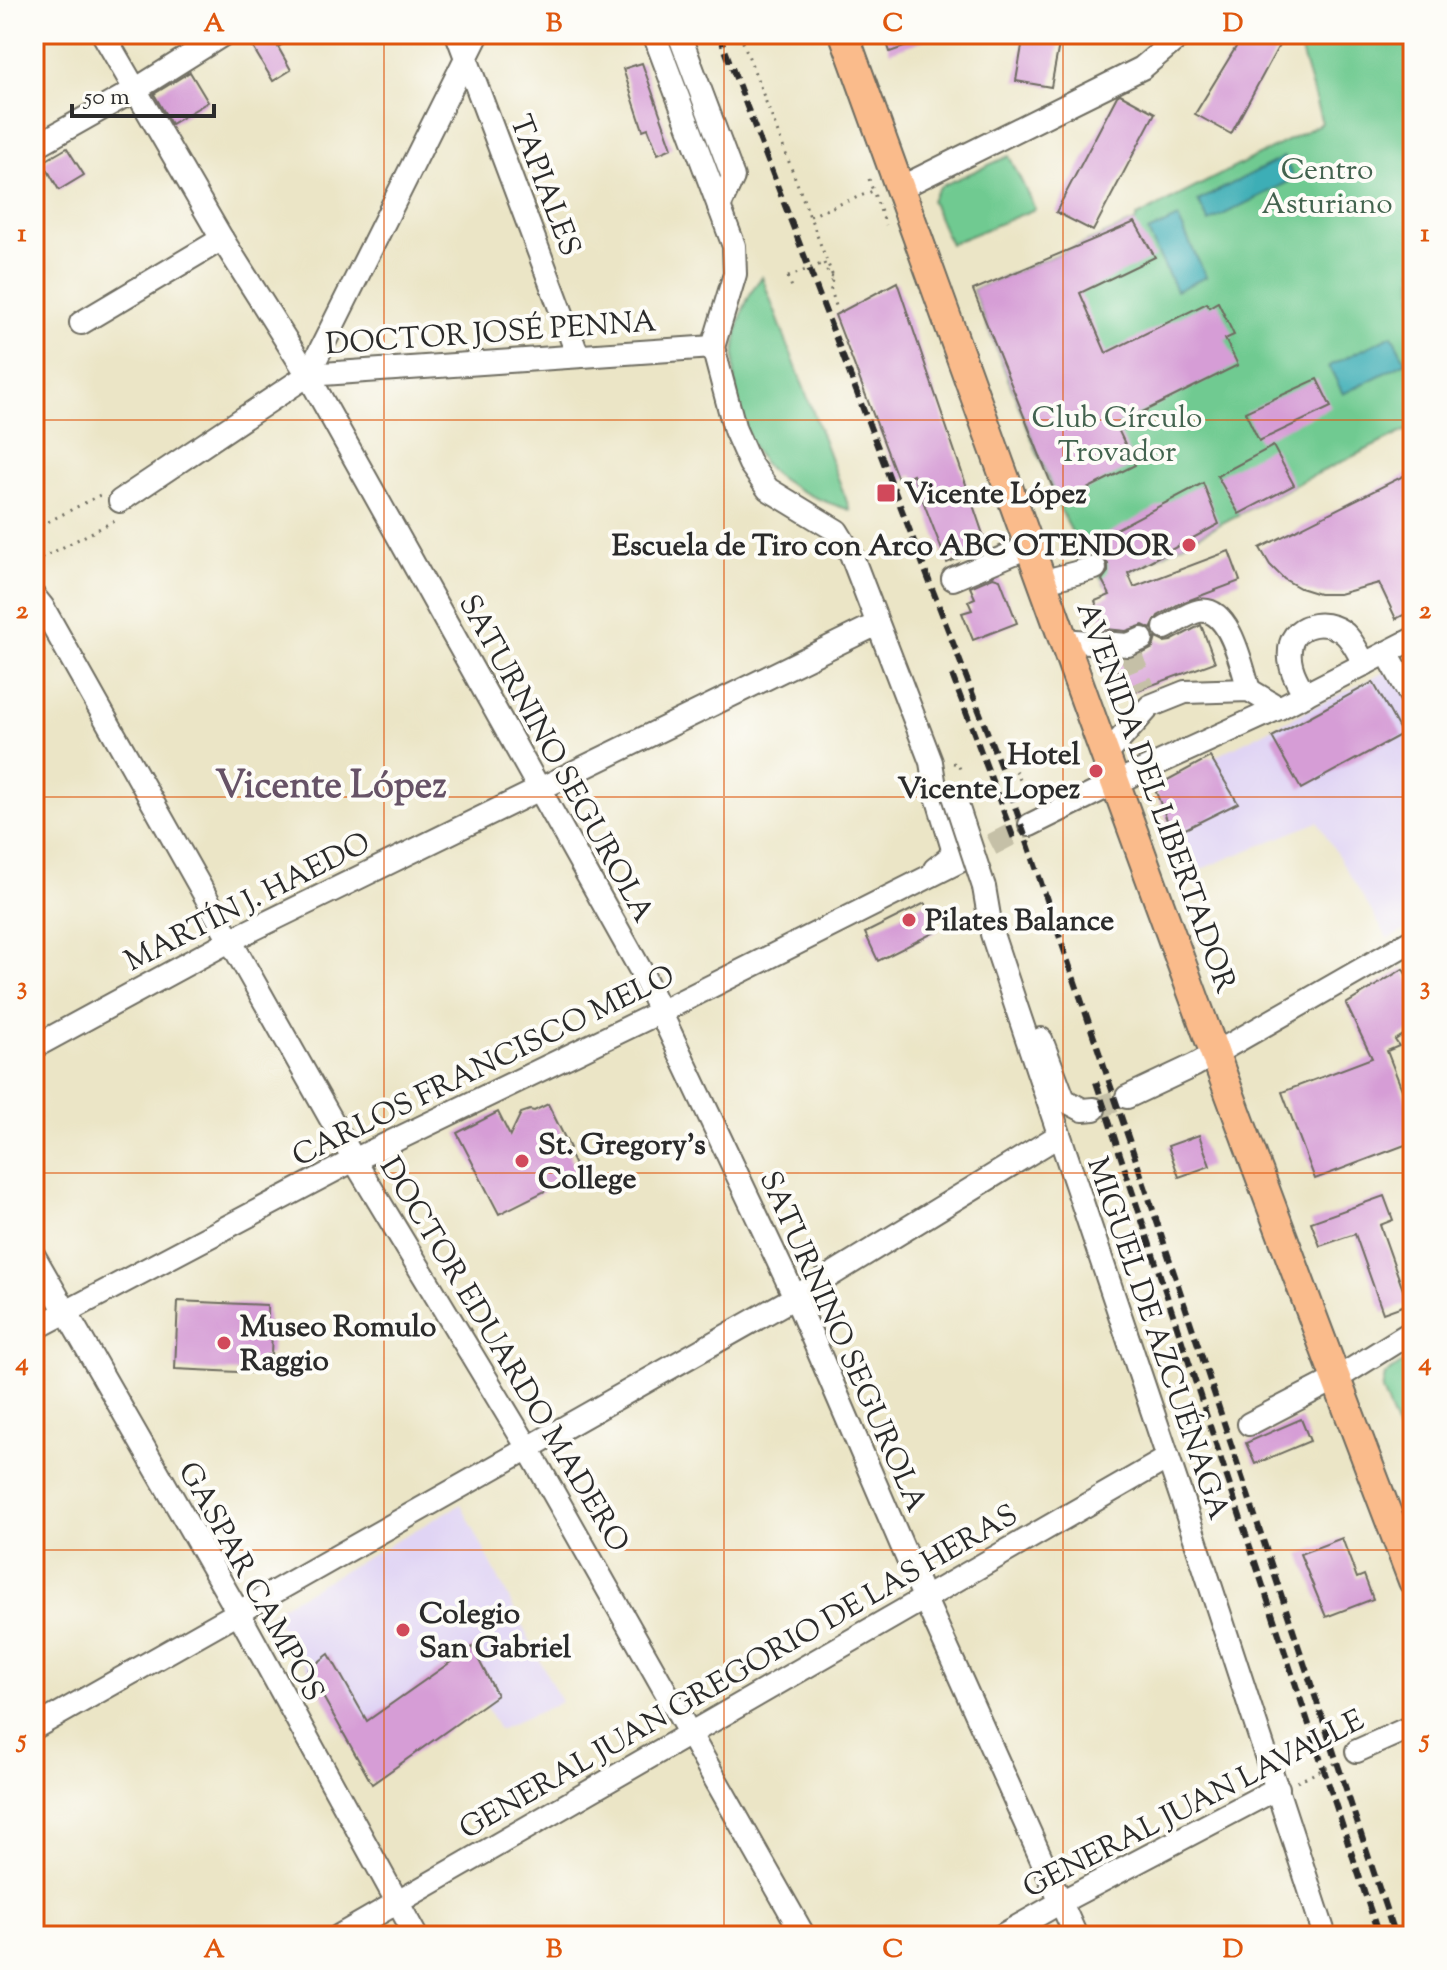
<svg xmlns="http://www.w3.org/2000/svg" width="1447" height="1970" font-family="'Sorts Mill Goudy',serif">
	<rect width="100%" height="100%" fill="#fdfcf7"/>
	<filter id="ink" filterUnits="userSpaceOnUse"><feTurbulence type="fractalNoise" baseFrequency=".0125" numOctaves="2"/><feDisplacementMap in="SourceGraphic" scale="16" xChannelSelector="R" yChannelSelector="G"/><feConvolveMatrix kernelMatrix="1 2 1 2 8 2 1 2 1" color-interpolation-filters="sRGB"/></filter>
	<filter id="wash" filterUnits="userSpaceOnUse"><feTurbulence type="fractalNoise" baseFrequency=".006" numOctaves="4" result="noise"/><feDisplacementMap in="SourceGraphic" scale="32" xChannelSelector="R" yChannelSelector="G"/><feGaussianBlur stdDeviation="1.8" result="paint"/><feColorMatrix in="noise" values="0 0 0 0 0 0 0 0 0 0 0 0 0 0 0 0 0 1.4 0 .05"/><feComposite in="paint" operator="in"/></filter>
	<g filter="url(#wash)">
		<rect width="100%" height="100%" fill="#ebe5c6"/>
		<g fill="#e0d4f4">
			<polygon points="1413,658 1413,926 1388,939 1318,822 1189,874 1156,792 1160,784"/>
			<polygon points="461,1504 561,1702 499,1730 485,1705 497,1695 472,1647 367,1721 329,1655 308,1670 271,1612"/>
		</g>
		<g fill="#6fca91" stroke="#4d7a5e" stroke-width="2">
			<polygon points="1296,34 1413,34 1413,427 1294,485 1105,585 1084,546 1077,542 1058,505 973,290 1135,222 1137,217 1322,123"/>
			<polygon points="1009,156 1035,209 950,244 931,200 939,187"/>
			<path d="M762 277 850 510C824 502 798 492 777 476 726 436 720 324 762 277Z"/>
			<polygon points="1413,1356 1413,1469 1382,1391 1385,1375"/>
		</g>
		<g fill="#3daeb6" stroke="#346c70" stroke-width="2">
			<polygon points="1284,157 1294,179 1209,222 1198,201"/>
			<polygon points="1178,218 1206,277 1176,291 1148,232"/>
			<polygon points="1392,335 1406,362 1343,394 1329,366"/>
		</g>
		<g id="blocks">
			<g fill="#d69dd6">
				<polygon points="245,34 300,34 278,47 291,70 273,81"/>
				<polygon points="884,34 935,34 935,36 890,52"/>
				<polygon points="1024,34 1060,39 1051,87 1016,81"/>
				<polygon points="1244,34 1271,34 1282,40 1231,134 1195,114"/>
				<polygon points="642,63 672,148 658,154 648,128 643,130 623,69"/>
				<polygon points="190,72 208,102 171,124 154,94"/>
				<polygon points="1120,94 1155,113 1093,231 1056,212 1117,96"/>
				<polygon points="67,148 84,175 59,190 43,162"/>
				<polygon points="1135,222 1155,257 1080,293 1106,353 1207,303 1209,307 1218,302 1234,335 1225,339 1238,365 1116,425 1135,465 1059,503 973,290"/>
				<polygon points="897,282 987,546 947,563 913,475 899,482 835,315"/>
				<polygon points="1317,379 1331,407 1259,441 1245,412"/>
				<polygon points="1273,446 1294,485 1239,514 1217,476"/>
				<polygon points="1413,471 1413,610 1396,619 1379,583 1339,594 1319,594 1300,588 1284,579 1270,565 1260,548"/>
				<polygon points="1203,483 1219,524 1128,573 1134,587 1229,551 1240,581 1179,604 1158,616 1151,629 1143,625 1126,631 1106,629 1095,601 1110,595 1102,580 1108,572 1108,564 1099,555 1089,555 1084,546"/>
				<polygon points="993,577 1000,579 1017,623 973,640 962,613 972,610 968,601 975,598 970,587"/>
				<polygon points="1201,625 1215,662 1125,695 1112,658 1134,658 1153,648 1156,638 1164,642 1171,641"/>
				<polygon points="1373,682 1402,734 1301,789 1272,737"/>
				<polygon points="1210,757 1238,803 1173,835 1156,792 1160,784"/>
				<polygon points="925,903 939,930 878,961 865,933"/>
				<polygon points="1403,969 1413,986 1413,1029 1395,1040 1399,1046 1387,1051 1413,1118 1413,1142 1315,1179 1282,1092 1372,1058 1346,1004"/>
				<polygon points="548,1104 570,1148 567,1149 579,1174 499,1214 457,1133 498,1112 510,1136 521,1113 530,1110 534,1111"/>
				<polygon points="1199,1135 1210,1166 1179,1177 1168,1146"/>
				<polygon points="1384,1196 1393,1220 1380,1225 1408,1304 1383,1313 1355,1234 1320,1246 1311,1222"/>
				<polygon points="178,1301 267,1305 268,1330 272,1330 271,1355 265,1355 265,1360 260,1359 259,1373 175,1369"/>
				<polygon points="1301,1419 1310,1441 1255,1464 1246,1443"/>
				<polygon points="1342,1538 1357,1578 1364,1575 1373,1599 1326,1617 1300,1554"/>
				<polygon points="472,1647 497,1695 372,1784 308,1670 329,1654 367,1721"/>
			</g>
		</g>
	</g>
	<g filter="url(#ink)">
		<use href="#blocks" fill-opacity="0" stroke="#6e6c61" stroke-width="2"/>
		<g fill="none" stroke-linecap="round" stroke-linejoin="round">
			<g stroke="#c5c0a7" stroke-width="22" stroke-dasharray="22 11" stroke-linecap="butt">
				<polyline points="1129,650 1144,688"/>
				<polyline points="962,860 1030,825"/>
				<polyline points="1094,1109 1127,1097"/>
			</g>
			<defs>
				<g id="minor">
					<polyline points="103,34 222,239 308,375 640,969 795,1297 924,1597 1076,1936"/>
					<polyline points="457,34 578,356"/>
					<polyline points="654,34 734,246 735,274 713,347 735,430 750,464 768,489 837,531 851,554 931,762 936,793 953,849 949,858 935,869"/>
					<polyline points="679,34 733,177 719,207"/>
					<polyline points="34,147 135,90 224,34"/>
					<polyline points="900,188 1142,68 1182,34"/>
					<polyline points="81,323 222,239"/>
					<polyline points="308,375 478,34"/>
					<polyline points="120,501 308,375 713,347"/>
					<polyline points="953,579 1028,547"/>
					<polyline points="1041,582 1095,568"/>
					<polyline points="34,596 42,606 354,1160 528,1448 804,1936"/>
					<path d="M1165 628C1175 623 1188 613 1199 611 1230 605 1242 668 1249 690"/>
					<polyline points="1063,640 1128,645 1142,639"/>
					<polyline points="1387,653 1413,700"/>
					<path d="M1305 695C1296 680 1288 666 1290 649 1293 620 1333 618 1348 637 1355 645 1359 655 1365 664"/>
					<polyline points="1107,754 1150,706 1185,692 1249,690 1279,708"/>
					<polyline points="1030,825 1117,782 1279,708 1413,639"/>
					<polyline points="984,887 992,934 1016,1006 1183,1502 1325,1936"/>
					<polyline points="1041,1039 1064,1100 1083,1110 1094,1109"/>
					<polyline points="34,1047 231,940 877,624"/>
					<polyline points="1127,1097 1195,1065 1413,940"/>
					<polyline points="34,1256 238,1612 416,1936"/>
					<polyline points="34,1329 354,1160 660,1012 962,860"/>
					<polyline points="1249,1424 1336,1379 1413,1331"/>
					<polyline points="34,1728 795,1297 1058,1136"/>
					<polyline points="1357,1751 1413,1726"/>
					<polyline points="34,1934 35,1936"/>
					<polyline points="339,1936 1168,1458"/>
					<polyline points="1001,1936 1061,1902 1278,1788"/>
				</g>
				<path id="major" d="M844 34C1031 550 1216 1068 1413 1581"/>
			</defs>
			<use href="#minor" stroke="#6e6c61" stroke-width="26"/>
			<use href="#major" stroke="#6e6c61" stroke-width="32"/>
			<g stroke="#6e6c61" stroke-width="3" stroke-dasharray="2 6" stroke-linecap="butt">
				<polyline points="740,34 833,277 830,287 837,309"/>
				<polyline points="869,179 873,191"/>
				<polyline points="810,216 873,191 886,225"/>
				<polyline points="824,263 829,276 833,277"/>
				<polyline points="788,277 793,290"/>
				<polyline points="34,529 102,494"/>
				<polyline points="34,562 116,520"/>
				<polyline points="1005,749 1031,802"/>
				<polyline points="953,763 958,764 962,774"/>
				<polyline points="1297,1782 1340,1761"/>
			</g>
			<use href="#minor" stroke="#fff" stroke-width="22"/>
			<use href="#major" stroke="#fabb8b" stroke-width="28"/>
			<g stroke="#2b2b2b" stroke-width="6" stroke-dasharray="12 6" stroke-linecap="butt">
				<polyline points="719,34 1008,786 1152,1207 1395,1936"/>
				<polyline points="952,675 1014,839"/>
				<polyline points="1096,1082 1379,1936"/>
			</g>
			<defs>
				<polyline id="minor-bridge" points="953,793 984,887"/>
			</defs>
			<use href="#minor-bridge" stroke="#6e6c61" stroke-width="26" stroke-linecap="butt"/>
			<polyline stroke="#6e6c61" stroke-width="3" stroke-dasharray="2 6" stroke-linecap="butt" points="788,277 824,263"/>
			<use href="#minor-bridge" stroke="#fff" stroke-width="22"/>
		</g>
	</g>
	<path fill="none" stroke="#df570e" stroke-width="2" stroke-opacity="0.55" d="M384 34V1936M724 34V1936M1063 34V1936M34 420H1413M34 797H1413M34 1173H1413M34 1550H1413"/>
	<g fill="#d1495b" stroke="#fdfcf7" stroke-width="3">
		<rect x="876" y="483" width="20" height="20" rx="4"/>
		<circle cx="1189" cy="545" r="8"/>
		<circle cx="1096" cy="771" r="8"/>
		<circle cx="909" cy="920" r="8"/>
		<circle cx="522" cy="1161" r="8"/>
		<circle cx="224" cy="1343" r="8"/>
		<circle cx="403" cy="1630" r="8"/>
	</g>
	<g text-anchor="middle" stroke-width="8" stroke-linejoin="round" paint-order="stroke">
		<g font-size="30" fill="#43634f" stroke="#fdfcf7">
			<text x="1327" y="179">Centro<tspan x="1327" dy="34">Asturiano</tspan></text>
			<text x="1117" y="427">Club Círculo<tspan x="1117" dy="34">Trovador</tspan></text>
		</g>
		<g font-size="30" fill="#2b2b2b" stroke="#fdfcf7">
			<text transform="translate(546 185) rotate(69)" y="10">TAPIALES</text>
			<text transform="translate(491 332) rotate(-4)" y="10">DOCTOR JOSÉ PENNA</text>
			<text transform="translate(557 758) rotate(61)" y="10">SATURNINO SEGUROLA</text>
			<text transform="translate(1157 797) rotate(70)" y="10">AVENIDA DEL LIBERTADOR</text>
			<text transform="translate(247 901) rotate(-27)" y="10">MARTÍN J. HAEDO</text>
			<text transform="translate(483 1065) rotate(-26)" y="10">CARLOS FRANCISCO MELO</text>
			<text transform="translate(1159 1338) rotate(71)" y="10">MIGUEL DE AZCUÉNAGA</text>
			<text transform="translate(844 1341) rotate(66)" y="10">SATURNINO SEGUROLA</text>
			<text transform="translate(505 1354) rotate(59)" y="10">DOCTOR EDUARDO MADERO</text>
			<text transform="translate(252 1581) rotate(61)" y="10">GASPAR CAMPOS</text>
			<text transform="translate(738 1671) rotate(-30)" y="10">GENERAL JUAN GREGORIO DE LAS HERAS</text>
			<text transform="translate(1193 1803) rotate(-27)" y="10">GENERAL JUAN LAVALLE</text>
		</g>
		<g font-size="30" font-weight="bold" fill="#2b2b2b" stroke="#fdfcf7" text-anchor="start">
			<text x="904" y="503">Vicente López</text>
			<text x="1173" y="555" text-anchor="end">Escuela de Tiro con Arco ABC OTENDOR</text>
			<text x="1080" y="764" text-anchor="end">Hotel<tspan x="1080" dy="34">Vicente Lopez</tspan></text>
			<text x="925" y="930">Pilates Balance</text>
			<text x="538" y="1154">St. Gregory's<tspan x="538" dy="34">College</tspan></text>
			<text x="240" y="1336">Museo Romulo<tspan x="240" dy="34">Raggio</tspan></text>
			<text x="419" y="1623">Colegio<tspan x="419" dy="34">San Gabriel</tspan></text>
		</g>
		<g font-size="38" font-weight="bold" fill="#675367" stroke="#fdfcf7">
			<text x="331" y="797">Vicente López</text>
		</g>
	</g>
	<rect width="1447" height="1970" fill="none" stroke="#fdfcf7" stroke-width="88"/>
	<path d="M72 104v12h142v-12" fill="none" stroke="#2b2b2b" stroke-width="4"/>
	<text x="84" y="104" font-size="24" fill="#2b2b2b" stroke="#fdfcf7" stroke-width="6" paint-order="stroke">50 m</text>
	<rect x="44" y="44" width="1359" height="1882" fill="none" stroke="#df570e" stroke-width="3"/>
	<g font-size="26" text-anchor="middle" font-weight="bold" fill="#df570e">
		<text x="214" y="31">A</text>
		<text x="554" y="31">B</text>
		<text x="893" y="31">C</text>
		<text x="1233" y="31">D</text>
		<text x="22" y="241">1</text>
		<text x="1425" y="241">1</text>
		<text x="22" y="618">2</text>
		<text x="1425" y="618">2</text>
		<text x="22" y="994">3</text>
		<text x="1425" y="994">3</text>
		<text x="22" y="1370">4</text>
		<text x="1425" y="1370">4</text>
		<text x="22" y="1747">5</text>
		<text x="1425" y="1747">5</text>
		<text x="214" y="1957">A</text>
		<text x="554" y="1957">B</text>
		<text x="893" y="1957">C</text>
		<text x="1233" y="1957">D</text>
	</g>
</svg>
